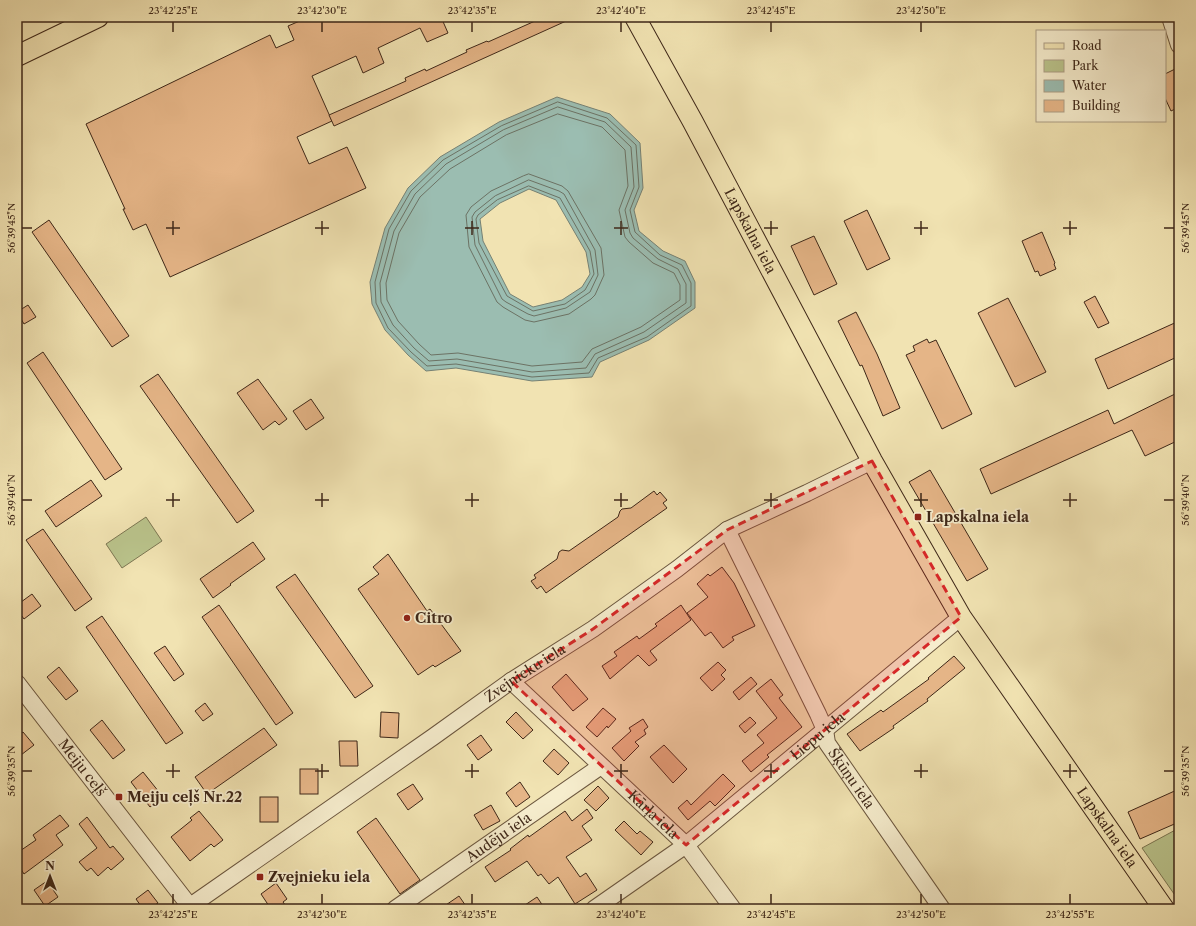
<svg xmlns="http://www.w3.org/2000/svg" width="1196" height="926" font-family="'Libre Caslon Text',serif">
	<rect width="100%" height="100%" fill="#f1e3b2"/>
	<filter id="stains"><feTurbulence type="fractalNoise" baseFrequency=".005" numOctaves="4"/><feColorMatrix values="0 0 0 0 .2 0 0 0 0 .09 0 0 0 0 .02 0 0 0 .5 -.17"/></filter>
	<radialGradient id="worn" r=".72"><stop offset=".6" stop-color="#630" stop-opacity="0"/><stop offset="1" stop-color="#630" stop-opacity=".3"/></radialGradient>
	<g fill="#bac48c" stroke="#7c7652">
		<polygon points="146,517 162,541 122,568 106,544"/>
		<polygon points="1179,828 1179,901 1142,848"/>
	</g>
	<path fill="#9bbdb1" stroke="#768174" fill-rule="evenodd" d="M557 97 610 114 640 143 643 188 634 210 639 231 663 251 685 261 695 282V308L649 340 600 362 592 377 532 381 456 368 426 371 408 355 385 330 372 304 370 282 385 228 408 188 440 157 499 122ZM529 189 556 200 586 252 590 274 582 287 562 300 533 307 510 294 483 241 480 219 500 203Z"/>
	<g fill="none" stroke-linecap="round" stroke-linejoin="round">
		<g stroke="#6c7264" stroke-width="1">
			<polygon points="558,102 607,118 636,145 639,187 630,210 635,232 660,255 682,265 691,283 691,306 647,337 598,358 589,373 532,377 456,364 427,366 411,352 388,328 376,303 375,282 389,229 411,191 443,160 501,126"/>
			<polygon points="558,107 605,122 631,147 634,187 625,210 630,233 633,238 658,259 678,269 686,284 686,303 644,332 595,354 586,368 532,372 457,359 429,361 414,348 393,325 381,302 380,283 394,231 415,194 446,164 503,130"/>
			<polygon points="558,114 602,127 625,150 628,186 619,210 625,237 629,242 653,263 674,273 680,285 680,300 641,327 592,349 582,362 532,366 458,353 431,355 419,344 398,321 387,300 386,283 399,233 420,197 450,169 506,135"/>
			<polygon points="529,174 562,186 568,191 601,248 604,275 595,295 591,299 569,314 534,322 525,320 503,307 497,302 469,247 466,215 471,207 491,191 523,176"/>
			<polygon points="529,180 559,191 564,194 595,250 598,275 590,292 566,308 534,316 528,314 506,302 502,299 475,245 472,217 475,212 495,196"/>
			<polygon points="529,186 560,198 590,251 594,274 585,290 565,304 533,311 507,296 479,243 476,219 478,215 497,200"/>
		</g>
	</g>
	<g fill="#e5b587" stroke="#3e2718">
		<polygon points="309,17 441,17 448,33 427,42 420,28 378,48 384,63 363,73 356,56 312,76 332,121 297,137 309,164 347,147 366,188 170,277 146,224 133,230 123,209 125,209 86,124 270,35 276,48 294,40 288,26"/>
		<polygon points="544,17 575,17 334,126 329,115 406,81 405,78 425,69 426,71 467,52 466,50 487,41 488,42"/>
		<polygon points="1175,69 1179,78 1179,107 1171,111 1165,98 1165,74"/>
		<polygon points="867,210 890,259 867,270 844,221"/>
		<polygon points="49,220 129,336 112,347 32,232"/>
		<polygon points="1042,232 1055,263 1054,264 1056,269 1040,276 1038,271 1035,272 1022,241"/>
		<polygon points="814,236 837,284 814,295 791,246"/>
		<polygon points="1095,296 1109,323 1098,328 1084,302"/>
		<polygon points="1008,298 1046,372 1015,387 978,313"/>
		<polygon points="28,305 36,317 24,324 17,312"/>
		<polygon points="856,312 877,354 900,408 883,416 862,365 860,366 838,321"/>
		<polygon points="1179,321 1179,356 1108,389 1095,359"/>
		<polygon points="927,339 929,343 936,340 972,414 942,429 906,355 915,351 913,346"/>
		<polygon points="43,352 122,469 105,480 27,363"/>
		<polygon points="158,374 254,511 237,523 140,386"/>
		<polygon points="258,379 287,419 279,425 275,421 263,430 237,393"/>
		<polygon points="1179,392 1179,440 1145,456 1132,430 991,494 980,469 1108,410 1114,424"/>
		<polygon points="311,399 324,418 306,430 293,411"/>
		<polygon points="930,470 988,569 967,581 909,482"/>
		<polygon points="91,480 102,496 56,527 45,511"/>
		<polygon points="654,491 657,495 660,492 667,500 663,503 667,508 546,593 541,586 537,589 531,581 536,578 534,575 557,559 559,552 562,550 569,551 618,517 620,511 622,509 631,508"/>
		<polygon points="43,529 92,599 75,611 26,540"/>
		<polygon points="253,542 265,559 230,584 231,585 213,598 200,579"/>
		<polygon points="388,554 427,611 430,609 461,651 435,667 433,665 418,675 358,589 379,574 373,567"/>
		<polygon points="722,567 734,583 755,626 732,637 734,640 723,648 711,632 705,636 687,613 708,597 697,584 708,574 710,576"/>
		<polygon points="295,574 373,686 355,698 276,587"/>
		<polygon points="32,594 41,606 24,619 21,615 17,618 17,605"/>
		<polygon points="219,605 293,713 276,725 202,617"/>
		<polygon points="681,605 691,620 650,651 657,660 649,666 638,655 610,679 602,666 617,656 614,652 637,636 639,639 657,626 655,624"/>
		<polygon points="102,616 183,733 166,744 86,627"/>
		<polygon points="165,646 184,674 174,681 154,653"/>
		<polygon points="954,656 965,668 927,699 928,701 893,726 894,728 860,751 847,734 881,710 883,712 929,679 928,678"/>
		<polygon points="718,662 726,670 721,675 725,679 712,691 700,678"/>
		<polygon points="59,667 78,691 66,700 47,677"/>
		<polygon points="566,674 588,699 573,711 552,687"/>
		<polygon points="751,677 757,684 739,700 733,692"/>
		<polygon points="771,679 783,695 779,698 802,727 767,755 769,757 751,772 742,761 764,743 757,735 777,718 756,691"/>
		<polygon points="205,703 213,714 203,721 195,711"/>
		<polygon points="603,708 616,719 608,728 607,726 597,737 586,727"/>
		<polygon points="381,712 399,713 398,738 380,737"/>
		<polygon points="516,712 533,730 523,739 506,722"/>
		<polygon points="750,717 756,723 745,733 739,726"/>
		<polygon points="643,719 648,727 644,730 646,734 635,742 639,746 624,761 612,748 631,731 629,728"/>
		<polygon points="102,720 125,750 113,759 90,730"/>
		<polygon points="264,728 277,745 207,794 195,777"/>
		<polygon points="23,732 34,745 21,755 17,750 17,736"/>
		<polygon points="481,735 492,750 478,760 467,745"/>
		<polygon points="339,741 357,741 358,766 340,766"/>
		<polygon points="664,745 687,769 673,783 650,757"/>
		<polygon points="554,749 569,763 558,775 543,761"/>
		<rect x="300" y="769" width="18" height="25"/>
		<polygon points="143,772 163,797 150,807 131,782"/>
		<polygon points="723,774 735,786 715,806 710,801 688,820 678,808 687,800 691,805"/>
		<polygon points="520,782 530,797 516,807 506,793"/>
		<polygon points="413,784 423,799 408,810 397,794"/>
		<polygon points="598,786 609,798 596,811 584,800"/>
		<polygon points="1179,789 1179,822 1140,839 1128,812"/>
		<rect x="260" y="797" width="18" height="25"/>
		<polygon points="491,805 500,821 483,830 474,815"/>
		<polygon points="587,809 593,818 582,826 592,840 566,857 580,877 586,873 597,890 575,904 558,877 549,884 541,874 538,876 527,861 495,882 485,867 511,850 510,849 528,835 529,837 565,811 572,821"/>
		<polygon points="199,811 223,840 214,847 211,844 190,861 171,837 192,820 190,818"/>
		<polygon points="60,815 69,826 56,835 63,845 24,874 17,863 17,853 36,840 33,835"/>
		<polygon points="87,817 110,848 113,846 124,859 111,870 108,867 98,876 91,868 87,871 79,862 97,848 79,824"/>
		<polygon points="376,818 420,880 400,894 357,832"/>
		<polygon points="624,821 637,834 640,831 653,842 641,855 615,830"/>
		<polygon points="47,881 58,897 45,906 34,890"/>
		<polygon points="276,883 287,899 283,902 288,909 271,909 261,894"/>
		<polygon points="148,890 158,903 149,909 143,909 136,899"/>
		<polygon points="459,896 468,909 440,909"/>
		<polygon points="537,897 545,909 519,909"/>
	</g>
	<g fill="none" stroke-linecap="round" stroke-linejoin="round">
		<defs>
			<g id="minor">
				<polyline points="1170,17 1179,45"/>
				<path id="s1" d="M727 530 818 714 825 730 827 743 942 909"/>
				<path id="s2" d="M511 681 686 845 733 909"/>
				<path id="s3" d="M17 683 192 909"/>
				<path id="s4" d="M186 909 433 737 511 681 593 629 677 569 727 530 807 493 872 461"/>
				<path id="s5" d="M395 909 601 766"/>
				<path id="s6" d="M594 909 686 845 961 617"/>
			</g>
			<g id="major">
				<path id="s7" d="M635 17 693 122 872 461 961 617 1164 909"/>
				<polyline points="17,56 98,17"/>
			</g>
		</defs>
		<use href="#minor" stroke="#6b563e" stroke-width="18"/>
		<use href="#major" stroke="#3e2718" stroke-width="22"/>
		<use href="#minor" stroke="#f6edcd" stroke-width="16"/>
		<use href="#major" stroke="#f1e3b2" stroke-width="20"/>
	</g>
	<path fill="#d62828" fill-opacity="0.2" stroke="#d62828" stroke-width="3" stroke-dasharray="8 5" stroke-linejoin="round" d="M872 461 961 617 686 845 511 681 593 629 727 530Z"/>
	<path fill="none" stroke="#3e2718" stroke-width="1.5" d="M173 22V32M322 22V32M472 22V32M621 22V32M771 22V32M921 22V32M173 221V235M322 221V235M472 221V235M621 221V235M771 221V235M921 221V235M1070 221V235M22 228H32M166 228H180M315 228H329M465 228H479M614 228H628M764 228H778M914 228H928M1063 228H1077M1164 228H1174M173 493V507M322 493V507M472 493V507M621 493V507M771 493V507M921 493V507M1070 493V507M22 500H32M166 500H180M315 500H329M465 500H479M614 500H628M764 500H778M914 500H928M1063 500H1077M1164 500H1174M173 764V778M322 764V778M472 764V778M621 764V778M771 764V778M921 764V778M1070 764V778M22 771H32M166 771H180M315 771H329M465 771H479M614 771H628M764 771H778M914 771H928M1063 771H1077M1164 771H1174M173 894V904M322 894V904M472 894V904M621 894V904M771 894V904M921 894V904M1070 894V904"/>
	<g fill="#8f2418" stroke="#f6edcd" stroke-width="1.5">
		<rect x="914" y="513" width="8" height="8" rx="2"/>
		<circle cx="407" cy="618" r="4"/>
		<rect x="115" y="793" width="8" height="8" rx="2"/>
		<rect x="256" y="873" width="8" height="8" rx="2"/>
	</g>
	<g text-anchor="middle" stroke-width="3.5" stroke-linejoin="round" paint-order="stroke">
		<g font-size="14" fill="#3e2718" stroke="#f6edcd">
			<text dy="5" stroke="none"><textPath href="#s7" startOffset="243">Lapskalna iela</textPath></text>
			<text dy="5" stroke="none"><textPath href="#s4" startOffset="413">Zvejnieku iela</textPath></text>
			<text dy="5" stroke="none"><textPath href="#s6" startOffset="283">Liepu iela</textPath></text>
			<text dy="5" stroke="none"><textPath href="#s3" startOffset="107">Meiju ceļš</textPath></text>
			<text dy="5" stroke="none"><textPath href="#s1" startOffset="279">Šķūņu iela</textPath></text>
			<text dy="5" stroke="none"><textPath href="#s2" startOffset="195">Kārļa iela</textPath></text>
			<text dy="5" stroke="none"><textPath href="#s7" startOffset="939">Lapskalna iela</textPath></text>
			<text dy="5" stroke="none"><textPath href="#s5" startOffset="126">Audēju iela</textPath></text>
		</g>
		<g font-size="14" font-weight="bold" fill="#3e2718" stroke="#f6edcd" text-anchor="start">
			<text x="926" y="522">Lapskalna iela</text>
			<text x="415" y="623">Citro</text>
			<text x="127" y="802">Meiju ceļš Nr.22</text>
			<text x="268" y="882">Zvejnieku iela</text>
		</g>
	</g>
	<rect width="1196" height="926" fill="none" stroke="#f1e3b2" stroke-width="44"/>
	<rect x="1036" y="30" width="130" height="92" fill="#f6edcd" stroke="#ac9e85"/>
	<rect x="1044" y="43" width="20" height="6" fill="#f1e3b2" stroke="#ac9e85"/>
	<text x="1072" y="50" font-size="12" fill="#3e2718">Road</text>
	<rect x="1044" y="60" width="20" height="12" fill="#bac48c" stroke="#ac9e85"/>
	<text x="1072" y="70" font-size="12" fill="#3e2718">Park</text>
	<rect x="1044" y="80" width="20" height="12" fill="#9bbdb1" stroke="#ac9e85"/>
	<text x="1072" y="90" font-size="12" fill="#3e2718">Water</text>
	<rect x="1044" y="100" width="20" height="12" fill="#e5b587" stroke="#ac9e85"/>
	<text x="1072" y="110" font-size="12" fill="#3e2718">Building</text>
	<g transform="translate(50 876)" stroke="#f6edcd" stroke-width="3" paint-order="stroke">
	<path d="M0-3L7 15L0 10L-7 15Z" fill="#3e2718"/>
	<text y="-6" font-size="11" font-weight="bold" text-anchor="middle" fill="#3e2718">N</text>
	</g>
	<rect x="22" y="22" width="1152" height="882" fill="none" stroke="#3e2718" stroke-width="1.5"/>
	<g font-size="10" text-anchor="middle" fill="#3e2718">
		<text x="173" y="14">23°42'25"E</text>
		<text x="322" y="14">23°42'30"E</text>
		<text x="472" y="14">23°42'35"E</text>
		<text x="621" y="14">23°42'40"E</text>
		<text x="771" y="14">23°42'45"E</text>
		<text x="921" y="14">23°42'50"E</text>
		<text transform="translate(11 228) rotate(-90)" y="4">56°39'45"N</text>
		<text transform="translate(1185 228) rotate(-90)" y="4">56°39'45"N</text>
		<text transform="translate(11 500) rotate(-90)" y="4">56°39'40"N</text>
		<text transform="translate(1185 500) rotate(-90)" y="4">56°39'40"N</text>
		<text transform="translate(11 771) rotate(-90)" y="4">56°39'35"N</text>
		<text transform="translate(1185 771) rotate(-90)" y="4">56°39'35"N</text>
		<text x="173" y="918">23°42'25"E</text>
		<text x="322" y="918">23°42'30"E</text>
		<text x="472" y="918">23°42'35"E</text>
		<text x="621" y="918">23°42'40"E</text>
		<text x="771" y="918">23°42'45"E</text>
		<text x="921" y="918">23°42'50"E</text>
		<text x="1070" y="918">23°42'55"E</text>
	</g>
	<rect width="100%" height="100%" filter="url(#stains)"/>
	<rect width="100%" height="100%" fill="url(#worn)"/>
</svg>
